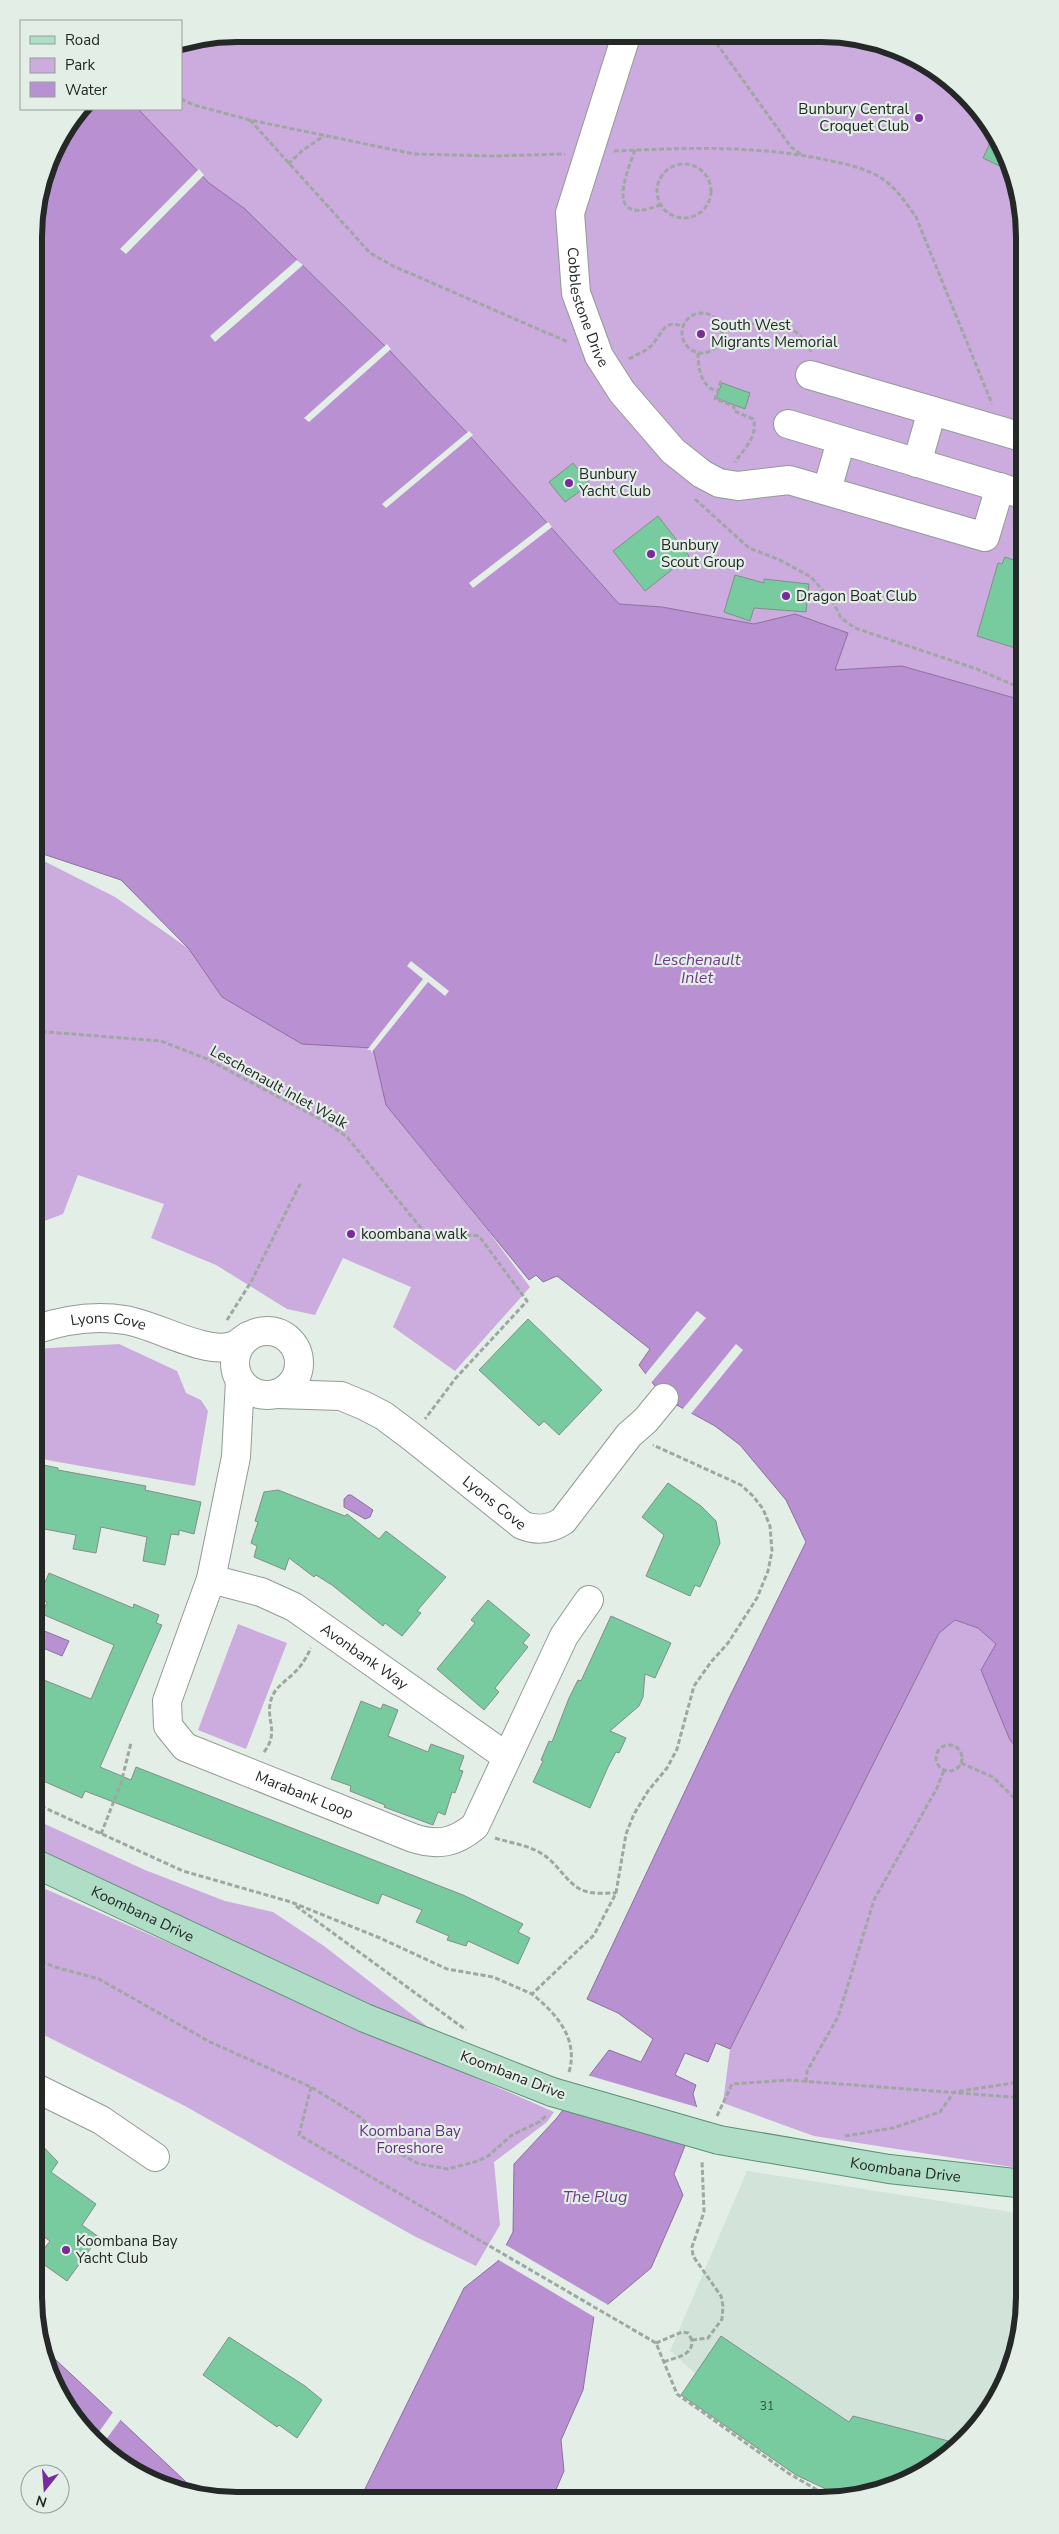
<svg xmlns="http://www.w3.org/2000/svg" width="1059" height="2534" font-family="'Nunito Sans',sans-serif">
	<rect width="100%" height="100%" fill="#e3eee7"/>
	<polygon fill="#d2e4d9" points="747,2171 1025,2214 1025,2310 1010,2374 975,2431 935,2466 874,2493 835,2498 670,2351"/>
	<g fill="#ccabde">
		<polygon points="237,34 861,38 912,55 956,84 998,135 1018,185 1025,237 1025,701 902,666 835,670 795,614 754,624 662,607 619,604 468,434 390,351 245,209 209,184 138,109 181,109 181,45"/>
		<polygon points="34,856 115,897 189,949 222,997 373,1048 386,1105 489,1232 530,1287 455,1371 393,1327 411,1287 343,1258 315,1315 287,1309 216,1265 151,1238 164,1204 78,1175 63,1214 34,1225 34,1040 39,1027 34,1025"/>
		<polygon points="119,1344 177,1371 186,1393 201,1400 208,1411 195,1486 47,1460 34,1454 34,1349"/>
		<polygon points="955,1620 978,1628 996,1644 1010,1740 1025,1758 1025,2169 814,2136 723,2103 730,2049 939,1633"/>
		<polygon points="238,1624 287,1643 246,1749 198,1730"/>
		<polygon points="34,1819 145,1870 225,1901 273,1912 324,1946 442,2038 34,1850"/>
		<polygon points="34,1884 554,2112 547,2122 494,2162 500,2225 476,2266 414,2236 185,2106 34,2030"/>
	</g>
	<g fill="#b990d1" stroke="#8c719e">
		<polygon points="84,109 138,109 209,183 245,209 390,351 468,434 619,604 662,607 754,624 795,614 848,633 835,670 902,666 1025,701 1025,1758 1010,1740 981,1670 996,1644 978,1628 955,1620 939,1633 730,2049 716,2043 708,2062 685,2053 675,2075 696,2085 693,2094 698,2112 674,2174 683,2195 651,2268 594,2316 583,2390 561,2440 564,2471 552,2499 361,2497 464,2288 498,2261 513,2232 514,2164 556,2119 609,2050 641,2062 653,2039 618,2013 587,1999 729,1698 806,1542 786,1500 740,1445 715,1426 664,1398 639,1365 650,1349 557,1276 543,1282 536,1275 529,1280 386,1105 373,1048 302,1044 222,997 189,949 121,880 34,851 34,224 55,147"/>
		<polygon points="351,1495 373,1510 370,1517 365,1519 344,1507 344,1499 348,1495"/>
		<polygon points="42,1630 69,1641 62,1656 36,1645"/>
		<polygon points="40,2345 201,2496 147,2479 94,2441 61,2399"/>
	</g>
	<g fill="#e3eee7">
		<polygon points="199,169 204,175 126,254 120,249"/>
		<polygon points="297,260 303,265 215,342 210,336"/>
		<polygon points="387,344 391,349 309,422 304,418"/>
		<polygon points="469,431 473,435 386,508 382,504"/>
		<polygon points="548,522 552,527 473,588 469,583"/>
		<polygon points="411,961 449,991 445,996 428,982 371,1053 371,1050 367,1050 423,979 407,966"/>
		<polygon points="697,1311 706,1318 650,1384 644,1376"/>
		<polygon points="736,1344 743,1350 690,1415 682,1410"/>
		<polygon points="587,2075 700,2108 701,2113 688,2144 562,2107"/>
		<polygon points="504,2244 610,2306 596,2318 497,2259"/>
		<polygon points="114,2411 122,2418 101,2446 93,2440"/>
	</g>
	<g fill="#78ca9f" stroke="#848e88">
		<polygon points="995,132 998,135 1014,173 983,158"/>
		<polygon points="722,383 750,393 745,409 716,398"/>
		<polygon points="573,463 590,484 565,502 549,482"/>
		<polygon points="658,516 689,556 645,591 613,551"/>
		<polygon points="1005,557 1025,564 1025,651 977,636 998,563 1002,564"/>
		<polygon points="735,575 764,583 764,579 809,584 806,612 754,608 750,621 724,612"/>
		<polygon points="528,1319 602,1390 559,1435 544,1421 539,1426 479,1370"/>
		<polygon points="34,1463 58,1468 58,1470 146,1486 145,1490 201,1502 194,1534 179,1530 179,1535 171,1534 165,1565 143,1561 147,1537 101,1527 96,1553 73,1549 76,1535 34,1527"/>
		<polygon points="668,1483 701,1506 716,1521 720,1543 700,1587 695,1585 690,1596 646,1576 664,1535 642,1517"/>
		<polygon points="278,1490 345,1516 347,1514 379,1539 386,1531 446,1577 417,1611 421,1613 402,1636 385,1623 383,1626 332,1585 316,1575 314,1577 289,1558 285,1570 254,1557 257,1546 251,1543 258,1522 255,1521 264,1492"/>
		<polygon points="49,1573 133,1608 134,1604 159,1615 156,1623 162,1625 100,1767 131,1780 136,1767 463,1895 523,1924 518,1932 530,1938 518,1964 468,1941 466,1946 447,1940 449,1936 416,1922 422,1910 382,1894 378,1904 85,1791 82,1798 34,1777 34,1676 91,1699 114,1645 42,1614 47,1602 38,1599"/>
		<polygon points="488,1600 530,1635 523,1643 528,1647 495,1688 499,1692 484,1710 437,1669 475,1623 471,1620"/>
		<polygon points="611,1616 671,1643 655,1678 645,1674 643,1697 639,1706 610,1731 626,1738 619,1753 616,1752 608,1767 590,1808 533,1782 543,1761 541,1760 549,1741 552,1742 569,1698 578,1680 581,1681"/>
		<polygon points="361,1701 381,1709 383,1704 398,1710 388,1736 428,1752 431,1744 464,1756 459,1770 463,1771 455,1793 452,1792 445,1815 438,1812 433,1825 384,1807 385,1805 350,1791 351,1786 331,1779"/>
		<polygon points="34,2137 58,2162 51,2172 96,2204 82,2225 99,2237 67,2281 36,2259 50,2241 34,2230"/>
		<polygon points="721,2336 849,2422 853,2416 960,2444 935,2466 874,2493 843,2497 796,2475 681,2395"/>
		<polygon points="229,2337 305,2386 322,2400 297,2438 279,2425 277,2427 203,2375"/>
	</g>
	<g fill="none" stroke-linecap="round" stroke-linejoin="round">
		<defs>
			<g id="minor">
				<path id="s1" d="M626 36 570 213 576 293 599 356 622 392 673 451 702 474 719 483 738 486 789 480 985 537 1000 487"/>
				<polyline points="810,375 1025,438"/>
				<polyline points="788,424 1025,495"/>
				<polyline points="917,463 932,411"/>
				<polyline points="827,490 841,441"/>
				<path id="s2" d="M34 1330C63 1320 95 1315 125 1320 154 1324 205 1355 232 1346 237 1345 243 1339 248 1336"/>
				<circle cx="267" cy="1363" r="32"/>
				<path id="s3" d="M240 1380 236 1457 211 1579 167 1701 168 1726 185 1747 413 1838C438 1846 455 1843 475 1826L564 1636 589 1600"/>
				<path id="s4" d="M277 1394 341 1396 365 1406 384 1416 412 1437 522 1525C536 1531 549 1530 563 1521L629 1435 646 1420 664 1398"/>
				<path id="s5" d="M211 1579 261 1592 294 1607 507 1757"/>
				<polyline points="34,2087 101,2120 155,2157"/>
			</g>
			<g id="major">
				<path id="s6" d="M34 1863 365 2018 552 2092"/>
				<path id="s7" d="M719 2140 889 2169 1025 2184"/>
			</g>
		</defs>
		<use href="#minor" stroke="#919b95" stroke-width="30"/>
		<use href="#major" stroke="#5d8f74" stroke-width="30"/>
		<g stroke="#9fa7a2" stroke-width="3" stroke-dasharray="5 2.5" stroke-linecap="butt">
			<polyline points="712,37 791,147 802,155"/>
			<polyline points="181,99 194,105 250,120 414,154 494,156 565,154"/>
			<polyline points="250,120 370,253 393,266 568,342"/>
			<path d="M635 150C624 179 606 226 660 205"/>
			<path d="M614 151C684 148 753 145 822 159 840 163 858 166 874 174 893 183 904 200 916 217L992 404"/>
			<circle cx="684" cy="191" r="27"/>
			<polyline points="288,164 303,150 324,136"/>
			<circle cx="702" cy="333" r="20"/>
			<path d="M721 330C747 323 783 315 803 339 806 343 810 347 811 352"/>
			<path d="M698 353C698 368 701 387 717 391"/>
			<path d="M629 359C636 355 644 352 650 347 662 336 663 317 683 327"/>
			<path d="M721 381 715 399 734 406V411L753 419C759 435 744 449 735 462"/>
			<polyline points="695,499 749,548 780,560 811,577 833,602 841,618 855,628 977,669 1025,690"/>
			<polyline points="1013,523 1025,527"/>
			<path d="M34 1031 161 1041 207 1059 322 1120 347 1137 425 1233C446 1239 458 1234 479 1236L527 1301 455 1379 425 1419"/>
			<polyline points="227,1320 251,1282 301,1182"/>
			<circle cx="949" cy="1758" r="13"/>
			<path d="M264 1752C280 1732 265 1719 271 1700 274 1687 288 1680 296 1671 303 1664 307 1656 311 1648"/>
			<polyline points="961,1763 993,1777 1025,1809"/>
			<polyline points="34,1803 183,1871 291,1902 380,1938 447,1969 493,1977 532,1994"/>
			<polyline points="101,1834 121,1783 131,1743"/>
			<path d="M495 1838C510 1843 524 1844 539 1852 556 1861 563 1878 578 1888 589 1895 604 1893 616 1893"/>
			<polyline points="296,1906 466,2030"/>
			<polyline points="34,1958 55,1967 99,1979 210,2042 311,2087 360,2117 395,2151 419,2164 448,2169 478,2161 488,2156 512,2135 539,2122 547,2115"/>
			<path d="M569 2072C579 2039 556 2013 532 1994L594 1935 616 1893 626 1834 634 1814 648 1791 667 1768 677 1749 694 1686 711 1662 728 1643 757 1598 768 1571 772 1551 770 1526 763 1509 753 1496 741 1485 653 1445"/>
			<polyline points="806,2082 807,2071 838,2017 874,1900 937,1788 944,1770"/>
			<polyline points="311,2087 299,2135 656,2343 677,2394 788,2473 833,2499"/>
			<polyline points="717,2116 732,2084 789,2080 1025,2098"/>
			<polyline points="845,2136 893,2128 940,2112 954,2092 1025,2081"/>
			<polyline points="692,2340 708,2338 722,2319 723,2306 721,2296 693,2256 692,2247 704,2212 702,2160"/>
			<polyline points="656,2343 682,2332 688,2333 692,2340"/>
			<path d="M664 2362C676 2357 693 2356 692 2340"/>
		</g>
		<use href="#minor" stroke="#fff" stroke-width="28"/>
		<use href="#major" stroke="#b0ddc5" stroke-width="28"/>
		<defs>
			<polyline id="major-bridge" points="552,2092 719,2140"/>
		</defs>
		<use href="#major-bridge" stroke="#5d8f74" stroke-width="30" stroke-linecap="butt"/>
		<use href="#major-bridge" stroke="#b0ddc5" stroke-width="28"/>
	</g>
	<g fill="#792b9c" stroke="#e3eee7" stroke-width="2">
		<circle cx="919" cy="118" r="5"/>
		<circle cx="701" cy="334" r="5"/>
		<circle cx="569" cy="483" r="5"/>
		<circle cx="651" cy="554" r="5"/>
		<circle cx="786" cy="596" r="5"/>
		<circle cx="351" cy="1234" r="5"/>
		<circle cx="66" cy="2250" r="5"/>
	</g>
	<g text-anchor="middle" stroke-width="4.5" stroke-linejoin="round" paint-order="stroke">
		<g font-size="12" fill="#395044">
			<text x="767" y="2410">31</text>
		</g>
		<g font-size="15" fill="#242826" stroke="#e3eee7" text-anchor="start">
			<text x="909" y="114" text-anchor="end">Bunbury Central<tspan x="909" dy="17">Croquet Club</tspan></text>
			<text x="711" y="330">South West<tspan x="711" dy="17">Migrants Memorial</tspan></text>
			<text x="579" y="479">Bunbury<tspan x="579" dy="17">Yacht Club</tspan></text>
			<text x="661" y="550">Bunbury<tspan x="661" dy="17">Scout Group</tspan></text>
			<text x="796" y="601">Dragon Boat Club</text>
			<text x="361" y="1239">koombana walk</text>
			<text x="76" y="2246">Koombana Bay<tspan x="76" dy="17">Yacht Club</tspan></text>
		</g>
		<g font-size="15" fill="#242826" stroke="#e3eee7">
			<text dy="5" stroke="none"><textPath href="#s1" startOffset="282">Cobblestone Drive</textPath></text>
			<text transform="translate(279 1087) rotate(29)" y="5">Leschenault Inlet Walk</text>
			<text dy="5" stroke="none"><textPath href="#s2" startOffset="76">Lyons Cove</textPath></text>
			<text dy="5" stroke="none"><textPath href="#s4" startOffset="252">Lyons Cove</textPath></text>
			<text dy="5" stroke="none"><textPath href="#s5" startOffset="174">Avonbank Way</textPath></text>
			<text dy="5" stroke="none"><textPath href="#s3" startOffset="512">Marabank Loop</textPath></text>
			<text dy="5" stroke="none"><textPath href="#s6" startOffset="120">Koombana Drive</textPath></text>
			<text transform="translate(513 2075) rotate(21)" y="5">Koombana Drive</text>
			<text dy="5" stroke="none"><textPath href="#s7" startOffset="189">Koombana Drive</textPath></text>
		</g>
		<g font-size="15" fill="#65317f" stroke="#e3eee7">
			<text x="410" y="2136">Koombana Bay<tspan x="410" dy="17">Foreshore</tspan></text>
		</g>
		<g font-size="16" font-style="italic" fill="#6f3b89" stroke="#e3eee7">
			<text x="697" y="965">Leschenault<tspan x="697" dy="18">Inlet</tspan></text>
			<text x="595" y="2202">The Plug</text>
		</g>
	</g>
	<path d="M0 0H1059V2534H0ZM237 42H821A195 195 0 0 1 1016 237V2297A195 195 0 0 1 821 2492H237A195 195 0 0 1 42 2297V237A195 195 0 0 1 237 42Z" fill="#e3eee7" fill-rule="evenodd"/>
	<path fill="none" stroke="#242826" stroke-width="6" d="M237 42H821A195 195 0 0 1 1016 237V2297A195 195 0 0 1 821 2492H237A195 195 0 0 1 42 2297V237A195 195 0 0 1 237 42Z"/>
	<rect x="20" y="20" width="162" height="90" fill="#e3eee7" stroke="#979f9a"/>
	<rect x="30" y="36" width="25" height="8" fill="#b0ddc5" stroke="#979f9a"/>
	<text x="65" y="45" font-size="15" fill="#242826">Road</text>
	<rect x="30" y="58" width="25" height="15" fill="#ccabde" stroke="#979f9a"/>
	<text x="65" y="70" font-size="15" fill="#242826">Park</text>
	<rect x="30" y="82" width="25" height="15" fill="#b990d1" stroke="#979f9a"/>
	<text x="65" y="95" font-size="15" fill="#242826">Water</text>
	<g transform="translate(45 2489) rotate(197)"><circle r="24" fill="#e3eee7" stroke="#979f9a"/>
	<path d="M0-4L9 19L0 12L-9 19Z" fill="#792b9c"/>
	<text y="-8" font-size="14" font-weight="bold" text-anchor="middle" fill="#242826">N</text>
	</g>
</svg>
